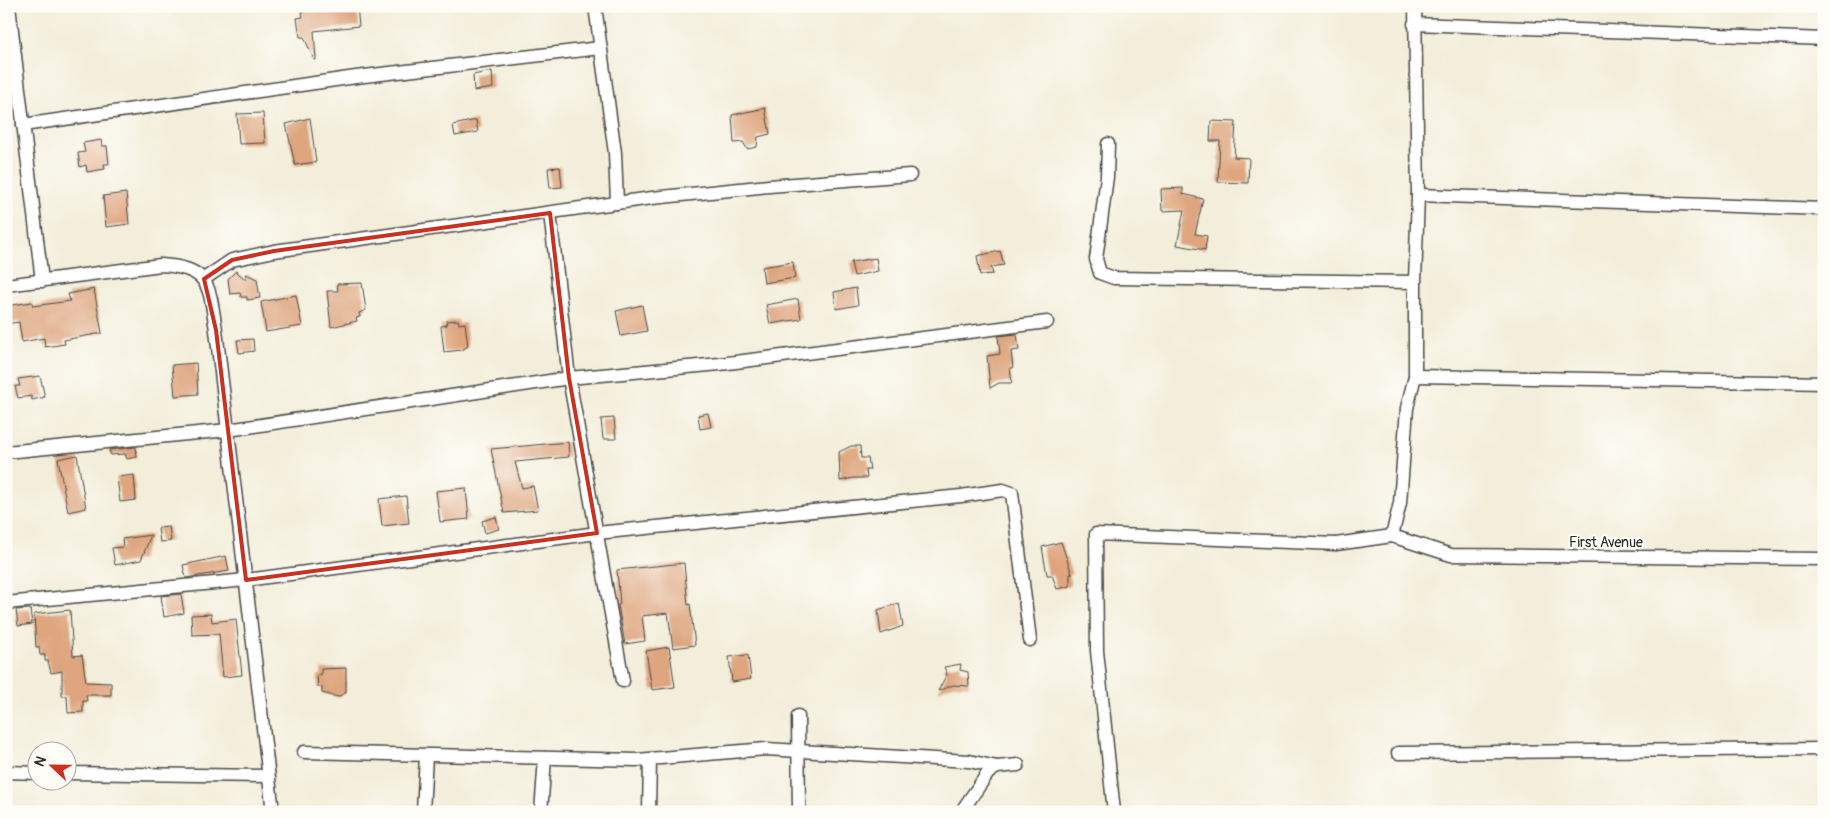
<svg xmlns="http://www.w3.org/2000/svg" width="1830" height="818" font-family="Pangolin,sans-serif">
	<rect width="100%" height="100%" fill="#fdfcf7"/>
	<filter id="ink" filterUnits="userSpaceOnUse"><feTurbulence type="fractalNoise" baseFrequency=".02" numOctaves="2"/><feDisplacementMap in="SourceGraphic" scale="10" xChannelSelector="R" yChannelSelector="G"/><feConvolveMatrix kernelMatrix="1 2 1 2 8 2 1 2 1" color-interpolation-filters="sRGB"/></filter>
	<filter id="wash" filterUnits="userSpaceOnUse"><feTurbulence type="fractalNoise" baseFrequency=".0096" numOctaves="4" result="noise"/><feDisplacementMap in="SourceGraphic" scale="20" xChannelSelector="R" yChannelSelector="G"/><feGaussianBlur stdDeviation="1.12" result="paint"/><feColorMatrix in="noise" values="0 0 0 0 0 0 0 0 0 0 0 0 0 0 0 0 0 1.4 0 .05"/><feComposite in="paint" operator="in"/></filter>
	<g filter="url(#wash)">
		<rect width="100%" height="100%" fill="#f3eeda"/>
		<g id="blocks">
			<g fill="#dea57e">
				<polygon points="311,6 331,8 357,6 359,26 314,31 316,60 314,60 304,37 300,37 297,18 303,17 301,8"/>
				<polygon points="492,71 493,88 474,91 473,75"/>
				<polygon points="765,108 770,134 758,137 757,147 747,149 743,142 734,143 732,115"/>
				<polygon points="263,113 265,143 239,144 237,114"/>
				<polygon points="310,118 316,162 295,165 286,124"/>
				<polygon points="476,120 478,132 455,136 453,125"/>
				<polygon points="1211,121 1236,122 1234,157 1249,158 1248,183 1218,182 1220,141 1210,141"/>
				<polygon points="101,140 102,146 107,146 109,164 104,164 105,169 87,172 86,165 80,167 78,153 85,152 83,143"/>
				<polygon points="560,167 562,187 550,188 548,168"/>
				<polygon points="1183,188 1183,194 1203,199 1195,234 1207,236 1205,250 1177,245 1184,210 1162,211 1161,189"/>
				<polygon points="126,193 129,224 106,227 103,196"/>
				<polygon points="1000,251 1004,265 991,267 993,274 980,275 977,256"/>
				<polygon points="876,258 878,271 854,276 851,262"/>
				<polygon points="793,262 795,278 764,283 762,267"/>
				<polygon points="236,271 245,279 246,274 257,279 260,298 247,300 247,297 241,297 240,293 230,294 228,279"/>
				<polygon points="362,283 366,310 359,313 360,317 356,318 357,321 331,327 327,291 338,291 337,284"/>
				<polygon points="856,288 858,305 836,309 834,292"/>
				<polygon points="94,289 102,333 64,340 65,344 45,347 44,338 22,342 19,322 6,324 6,306 32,302 33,306 70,301 68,294"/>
				<polygon points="296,295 302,326 266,332 261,302"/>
				<polygon points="798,299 801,319 770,324 766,305"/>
				<polygon points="642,305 647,331 621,336 616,311"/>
				<polygon points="458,320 459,324 465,323 468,346 462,350 444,352 441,326 447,325 446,321"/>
				<polygon points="1017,334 1019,350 1011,351 1013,368 1010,368 1012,383 999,383 990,388 987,356 1000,354 998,336"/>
				<polygon points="253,339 254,351 239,353 237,340"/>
				<polygon points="196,363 198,394 175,396 172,365"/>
				<polygon points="40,376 45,397 32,400 31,396 18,398 15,386 20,386 18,379"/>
				<polygon points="708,413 711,427 700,429 698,415"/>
				<polygon points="614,418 616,439 603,439 601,419"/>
				<polygon points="568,442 569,457 515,462 522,488 533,486 538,510 504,513 491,449"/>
				<polygon points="851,446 860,446 861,458 868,458 870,470 866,470 867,478 853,478 840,481 839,452"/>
				<polygon points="136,447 137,457 127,459 125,454 111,455 109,450"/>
				<polygon points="77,455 86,508 68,512 58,459"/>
				<polygon points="134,475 136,500 120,502 117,477"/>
				<polygon points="466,488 469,519 440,522 436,491"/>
				<polygon points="406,496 409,523 382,526 379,499"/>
				<polygon points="496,517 499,529 485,533 482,521"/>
				<polygon points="169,527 171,541 160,542 158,528"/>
				<polygon points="151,535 141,560 115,565 112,548 123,547 122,539"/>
				<polygon points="1061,542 1072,574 1070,574 1070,586 1057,589 1052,575 1047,575 1042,547"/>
				<polygon points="226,556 229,571 186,578 183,565"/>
				<polygon points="684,563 688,605 690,604 695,645 673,648 668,613 642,616 645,641 625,644 618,605 620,604 617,570"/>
				<polygon points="181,594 184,613 164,617 161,596"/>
				<polygon points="899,603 903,626 881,634 878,610"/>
				<polygon points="30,609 32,624 18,626 16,610"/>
				<polygon points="70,610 73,656 82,655 86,682 111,683 111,695 86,695 87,701 83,701 83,712 68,713 67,696 62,696 62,671 51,673 48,661 45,661 45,655 40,655 39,647 36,647 34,614"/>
				<polygon points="211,614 212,622 236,619 242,675 223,677 219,634 192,635 191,615"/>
				<polygon points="669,647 675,687 652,690 646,651"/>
				<polygon points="748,655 751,679 732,682 729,657"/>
				<polygon points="961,664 960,670 968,672 969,686 953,685 938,691 947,674 944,667"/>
				<polygon points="346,668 346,692 338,697 322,693 322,687 318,687 317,675 321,675 321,669"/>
			</g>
		</g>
	</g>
	<g filter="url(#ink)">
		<use href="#blocks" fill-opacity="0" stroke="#494845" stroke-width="1"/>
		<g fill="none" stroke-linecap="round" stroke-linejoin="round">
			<defs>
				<g id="street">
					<polyline points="9,6 42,281"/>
					<polyline points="595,6 615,153 617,203"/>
					<polyline points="1414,24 1824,39"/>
					<polyline points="23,125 356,77 600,48"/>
					<polyline points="1108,144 1107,177 1096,259 1100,273 1114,278 1415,282"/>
					<polyline points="1418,195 1824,209"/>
					<polyline points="550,213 569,378 623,681"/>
					<polyline points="204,279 232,260 274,251 652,198 769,186 910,175"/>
					<path d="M6 285 161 265C211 268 209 286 216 330L273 812"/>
					<polyline points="1415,376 1824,383"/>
					<polyline points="6,452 228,430 569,378 720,364 1047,322"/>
					<polyline points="1392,536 1400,503 1407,408 1415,376 1415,282 1418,195 1415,6"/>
					<polyline points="6,603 246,580 597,533 961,496 1003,490 1012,493 1030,640"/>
					<polyline points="798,716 799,812"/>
					<polyline points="304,752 637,760 766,749 969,761 997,767"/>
					<polyline points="1398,753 1824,749"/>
					<polyline points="6,772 38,773"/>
					<polyline points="68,773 268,776"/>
					<polyline points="423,812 426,756"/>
					<polyline points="541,812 545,758"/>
					<polyline points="649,812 650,759"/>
					<polyline points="961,812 988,773 997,767 1018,765"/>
					<polyline points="1114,812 1097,651 1096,534 1336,544 1392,536 1451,555 1824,559"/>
				</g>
			</defs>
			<use href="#street" stroke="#494845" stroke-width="15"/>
			<use href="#street" stroke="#fff" stroke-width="12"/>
		</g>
	</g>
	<path fill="none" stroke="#c8321e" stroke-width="4" stroke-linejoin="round" d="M550 213 569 378 597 533 246 580 216 330 204 279 232 260 274 251Z"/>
	<g text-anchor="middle" stroke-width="4.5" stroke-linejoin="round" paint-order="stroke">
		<g font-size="14" fill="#2b2b2b" stroke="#fdfcf7">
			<text x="1606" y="547">First Avenue</text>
		</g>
	</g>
	<rect width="1830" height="818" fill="none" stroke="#fdfcf7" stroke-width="25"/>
	<g transform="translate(52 766) rotate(292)"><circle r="24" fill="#fdfcf7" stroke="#a9a8a5"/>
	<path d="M0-4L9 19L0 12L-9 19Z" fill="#c8321e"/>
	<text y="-8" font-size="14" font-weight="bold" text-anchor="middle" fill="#2b2b2b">N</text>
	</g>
</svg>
